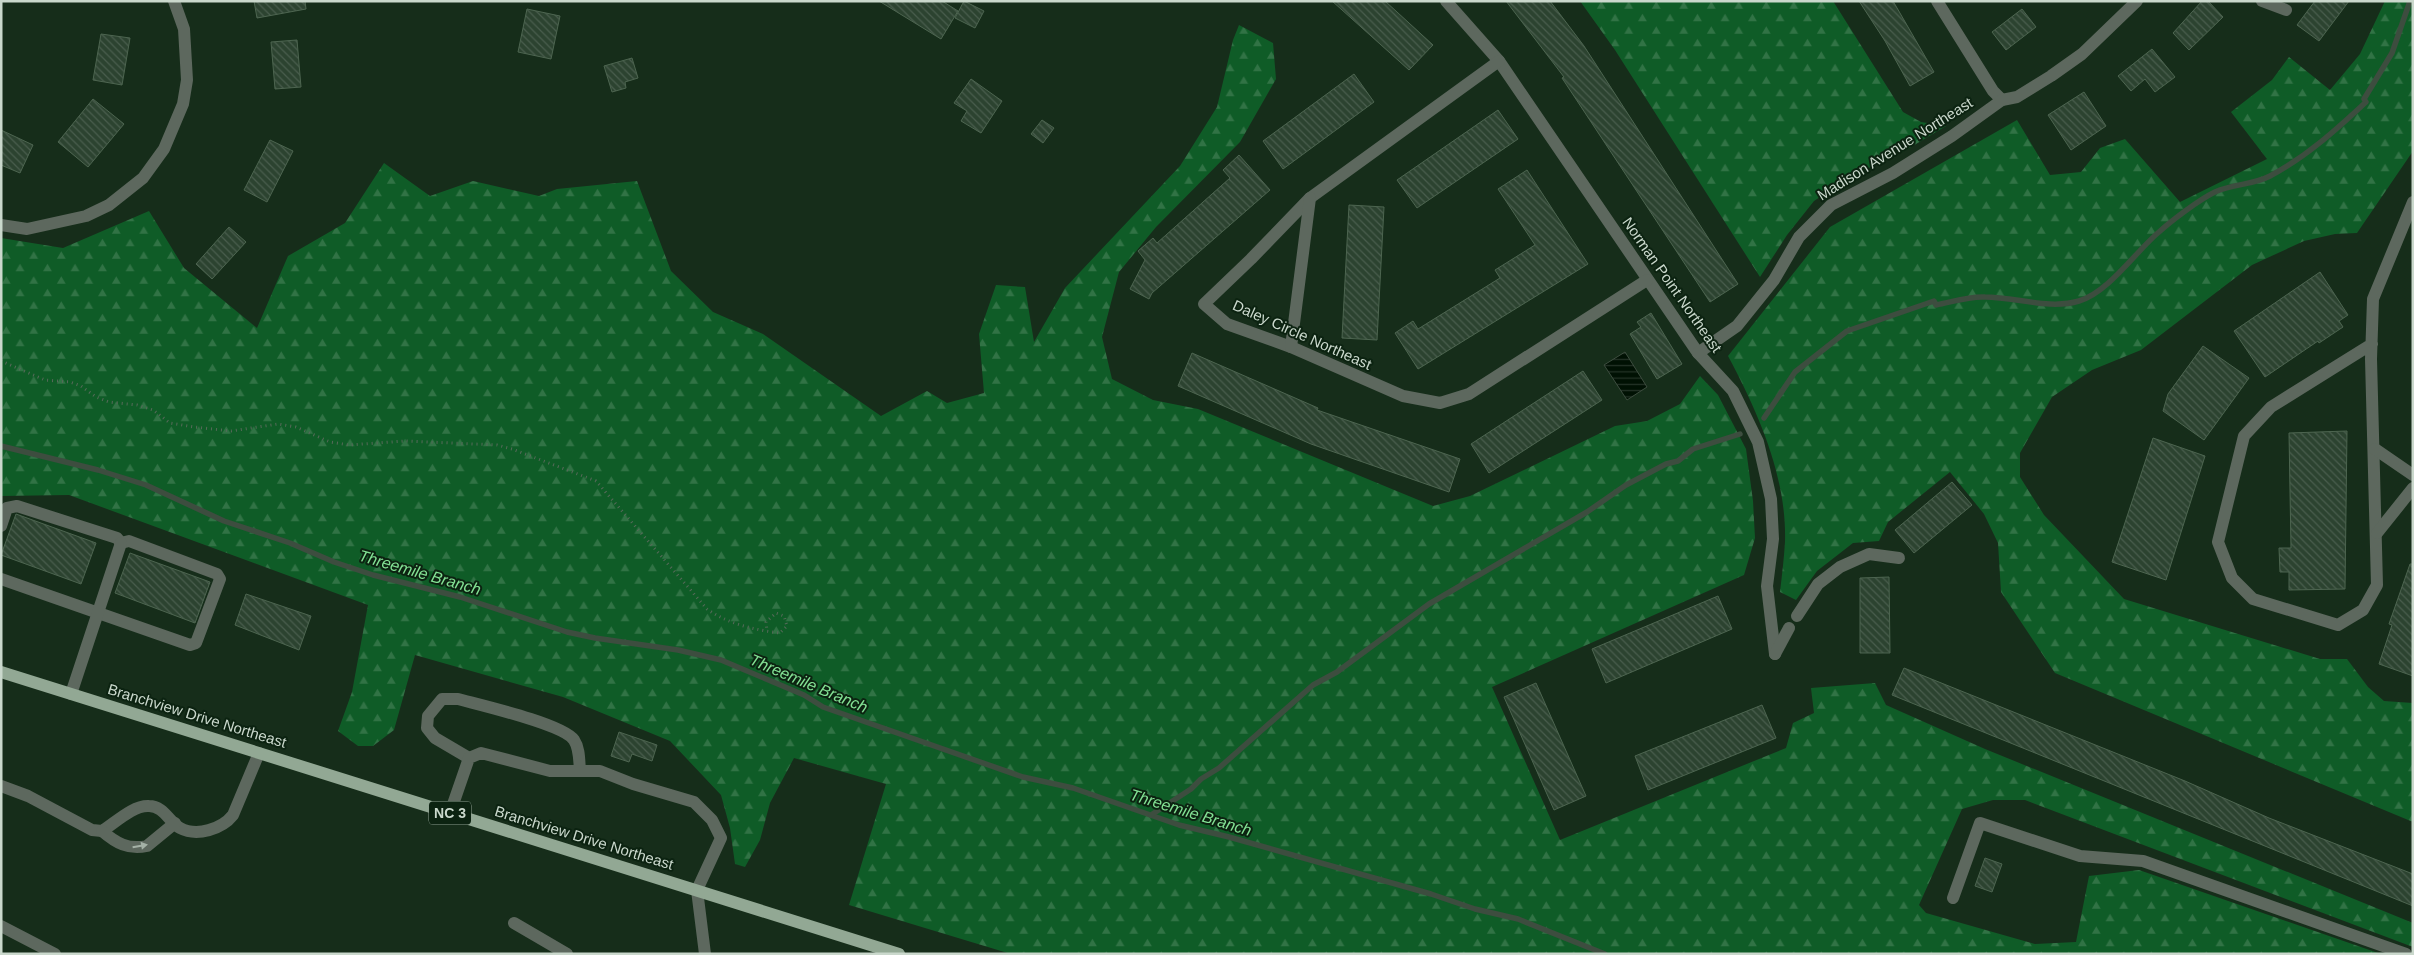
<svg xmlns="http://www.w3.org/2000/svg" width="2414" height="955" font-family="Arial,sans-serif">
	<defs>
		<pattern id="forest-firs" width="22" height="20" patternUnits="userSpaceOnUse" patternTransform="scale(1.25)"><rect width="22" height="20" fill="#0f5c27"/><path d="M5 1l3.5 6h-7zM16 11l3.5 6h-7z" fill="#317345"/></pattern>
		<pattern id="water-rules" width="6" height="5" patternUnits="userSpaceOnUse" patternTransform="scale(1.25)"><rect width="6" height="5" fill="#001103"/><path d="M0 2.5h6" fill="none" stroke="#243327"/></pattern>
		<pattern id="building-back-hatch" width="6" height="6" patternUnits="userSpaceOnUse" patternTransform="scale(1.25)"><rect width="6" height="6" fill="#2c4330"/><path d="M-1 5l2 2M0 0l6 6M5-1l2 2" fill="none" stroke="#495d4d"/></pattern>
	</defs>
	<rect width="100%" height="100%" fill="#162d1a"/>
	<g fill="url(#forest-firs)">
		<polygon points="1580,1 1833,1 1903,112 1921,122 1946,126 1906,150 1850,177 1814,201 1787,235 1760,277 1615,50"/>
		<path d="M2385 1H2413V151L2357 233 2335 234 2304 241 2252 265 2141 350 2092 370 2052 397 2020 453V477L2044 515 2124 599 2320 659H2347L2368 687 2384 701 2413 703V822L2055 673 2001 592 1998 543 1984 514 1950 472 1888 522 1879 541 1853 543 1817 571 1796 600 1780 592C1782 575 1784 558 1785 542 1787 477 1758 412 1728 356L1830 227 2017 120 2050 175 2081 172 2100 148 2125 139 2180 202 2267 159 2231 112 2272 80 2289 57 2330 90 2360 54Z"/>
		<polygon points="1239,25 1273,43 1276,79 1240,142 1156,227 1119,272 1102,337 1112,379 1153,400 1198,409 1433,506 1470,496 1615,426 1647,421 1680,404 1700,376 1718,395 1746,449 1753,501 1755,538 1744,575 1492,687 1560,840 1786,748 1793,723 1814,713 1811,688 1875,683 1886,705 1985,749 2413,923 2413,947 2025,800 1993,800 1962,809 1919,905 1926,913 2035,944 2076,942 2089,876 2139,870 2381,954 1011,954 849,905 886,784 794,758 770,803 760,840 745,867 735,864 730,828 721,795 670,741 563,697 415,655 394,730 373,746 358,746 338,731 352,692 368,605 69,495 1,496 1,238 63,248 149,211 184,268 257,328 288,256 345,223 384,163 430,196 473,181 539,196 557,189 637,181 671,271 713,312 763,334 881,416 927,391 947,403 984,393 979,334 996,285 1025,287 1034,342 1065,288 1180,166 1217,107 1233,40"/>
	</g>
	<polygon fill="url(#water-rules)" stroke="#3d4d3f" points="1625,352 1647,387 1627,400 1604,365"/>
	<g fill="none" stroke-linecap="round" stroke-linejoin="round">
		<g stroke="#3d4d3f" stroke-width="5.5">
			<path d="M1764 418 1795 372 1847 331 1934 301 1936 305C1952 302 1970 296 1985 297 2016 297 2049 310 2079 301 2109 292 2136 251 2159 232 2171 221 2200 199 2215 192 2232 184 2253 185 2270 176 2306 157 2336 130 2366 102L2364 99 2392 53 2410 1"/>
			<polyline points="1,446 98,470 146,485 224,521 290,543 334,562 373,575 460,597 567,632 595,638 678,650 721,660 804,695 823,707 1023,777 1073,788 1179,825 1229,837 1431,894 1475,909 1518,919 1605,954"/>
			<polyline points="1151,815 1191,789 1201,779 1219,768 1313,685 1337,672 1429,604 1587,512 1626,485 1666,464 1678,461 1693,449 1740,434"/>
		</g>
	</g>
	<g fill="url(#building-back-hatch)" stroke="#4d6550">
		<polygon points="254,1 305,1 306,9 257,18"/>
		<polygon points="879,1 942,1 958,11 941,39"/>
		<polygon points="964,1 984,11 975,28 955,18"/>
		<polygon points="1332,1 1385,1 1433,45 1409,70"/>
		<polygon points="1506,1 1550,1 1584,46 1738,284 1710,302 1562,78 1564,77"/>
		<polygon points="1859,1 1893,1 1934,72 1910,86 1885,41"/>
		<polygon points="2202,1 2208,1 2223,17 2189,50 2173,33"/>
		<polygon points="2315,1 2349,1 2319,41 2297,25"/>
		<polygon points="527,9 560,16 551,59 518,52"/>
		<polygon points="2022,9 2036,27 2006,50 1992,32"/>
		<polygon points="101,34 130,38 122,85 93,80"/>
		<polygon points="297,40 301,87 275,89 271,42"/>
		<polygon points="2152,49 2175,77 2155,92 2145,79 2131,91 2118,76"/>
		<polygon points="632,58 638,78 625,82 626,88 612,92 604,66"/>
		<polygon points="1354,74 1374,102 1283,169 1263,141"/>
		<polygon points="971,79 1002,101 981,133 961,121 967,111 954,103"/>
		<polygon points="2084,92 2106,126 2071,150 2048,115"/>
		<polygon points="93,99 124,124 88,167 58,142"/>
		<polygon points="1498,110 1518,139 1417,208 1397,180"/>
		<polygon points="1042,120 1054,128 1043,143 1031,134"/>
		<polygon points="1,130 33,145 20,173 1,165"/>
		<polygon points="270,140 293,151 267,202 244,190"/>
		<polygon points="1239,155 1270,190 1152,293 1149,299 1130,289 1145,260 1138,251 1153,238 1157,243 1230,178 1223,170"/>
		<polygon points="1527,170 1588,264 1418,369 1395,333 1413,321 1418,329 1500,278 1495,270 1535,245 1498,189"/>
		<polygon points="1349,205 1384,207 1377,340 1342,338"/>
		<polygon points="229,227 246,242 212,279 196,264"/>
		<polygon points="2320,272 2348,315 2339,321 2343,327 2319,343 2318,341 2265,377 2234,331"/>
		<polygon points="1651,313 1682,364 1657,379 1630,334 1641,327 1637,322"/>
		<polygon points="2203,346 2249,378 2204,440 2163,411 2168,394"/>
		<polygon points="1192,353 1318,408 1317,410 1460,459 1449,492 1311,444 1178,386"/>
		<polygon points="1583,371 1602,400 1489,473 1471,444"/>
		<polygon points="2347,431 2345,589 2289,590 2289,572 2280,572 2279,548 2291,548 2289,433"/>
		<polygon points="2153,438 2205,456 2166,580 2112,562"/>
		<polygon points="1952,482 1972,505 1914,553 1895,530"/>
		<polygon points="16,514 96,543 81,584 1,555"/>
		<polygon points="130,553 210,582 195,623 115,593"/>
		<polygon points="2410,564 2413,564 2413,676 2379,664 2392,625 2389,624"/>
		<polygon points="1889,577 1890,653 1860,653 1860,578"/>
		<polygon points="246,594 311,616 299,650 235,625"/>
		<polygon points="1718,596 1732,629 1606,683 1592,649"/>
		<polygon points="1904,668 2185,781 2269,818 2413,874 2413,906 1892,695"/>
		<polygon points="1536,683 1586,796 1554,810 1504,697"/>
		<polygon points="1762,705 1776,738 1648,790 1635,756"/>
		<polygon points="619,732 657,745 652,761 632,754 629,762 611,756"/>
		<polygon points="1985,858 2002,864 1992,892 1975,886"/>
	</g>
	<g fill="none" stroke-linecap="round" stroke-linejoin="round">
		<path stroke="#576a5a" stroke-width="3" stroke-dasharray="1 4" stroke-linecap="butt" d="M1 361 45 380 70 382 81 386 96 397 109 402 137 405 153 410 170 423 194 427 231 431 278 424 296 427 330 442 349 445 405 441 497 445 512 449 596 481 707 609C728 624 755 630 780 633L787 626 784 616 776 613 766 622 767 631"/>
		<g stroke="#5d685e" stroke-width="12">
			<polyline points="1446,1 1499,61 1698,353 1733,391 1758,442 1771,499 1773,539 1767,586 1775,654"/>
			<polyline points="1937,1 1993,91 2002,100"/>
			<polyline points="2262,1 2286,10"/>
			<polyline points="1499,61 1310,198 1251,259 1204,304 1227,324 1291,347 1403,396 1440,403 1469,394 1647,280"/>
			<polyline points="1,225 27,229 86,216 109,205 143,178 164,149 183,104 187,80 184,29 174,1"/>
			<polyline points="2372,344 2271,407 2244,436 2218,542 2232,578 2253,599 2338,625 2363,610 2377,585 2371,359 2373,299 2413,202"/>
			<polyline points="1291,347 1310,198"/>
			<polyline points="1698,353 1737,326 1774,280 1799,237 1831,205 1893,173 1952,136 2002,100 2017,97 2051,76 2082,54 2137,1"/>
			<polyline points="2375,449 2413,475"/>
			<polyline points="1,526 7,508 17,506 117,538 121,543"/>
			<polyline points="2377,533 2413,488"/>
			<polyline points="1,579 190,645 196,643 220,579 217,574 129,541 121,543"/>
			<polyline points="1797,616 1818,584 1840,567 1869,554 1899,558"/>
			<polyline points="1775,654 1789,628"/>
			<polyline points="71,694 121,543"/>
			<path d="M469 758 435 738 427 728 428 716 442 699H458C480 705 563 724 574 740 580 749 579 761 580 771"/>
			<path d="M1 786 28 796 92 830 102 831C115 823 133 805 149 806 164 806 169 822 180 828 197 837 222 829 233 815L259 753"/>
			<polyline points="450,813 469,758 481,753 550,771 600,771 633,784 694,802 712,820 721,838 697,890 705,954"/>
			<path d="M102 831C116 843 128 850 147 846L175 823"/>
			<polyline points="1953,898 1980,823 2080,856 2143,861 2406,954"/>
			<polyline points="514,923 567,954"/>
			<polyline points="1,926 55,954"/>
		</g>
		<polyline stroke="#92a894" stroke-width="12" points="1,672 899,954"/>
	</g>
	<defs><path id="oneway-solid" d="M-6-.8H1V-3.2L6.5 0L1 3.2V.8H-6Z" transform="scale(1.25)"/></defs>
	<use fill="#a4b1a6" href="#oneway-solid" transform="translate(140 846) rotate(-10)"/>
	<g text-anchor="middle" stroke-width="4" stroke-linejoin="round" paint-order="stroke">
		<rect fill="#0c2311" stroke="#91a294" stroke-width="1" x="429" y="801.5" width="42" height="23" rx="4"/>
		<g font-size="14" font-weight="bold" fill="#cad8cc">
			<text x="450" y="818">NC 3</text>
		</g>
		<g font-size="15" fill="#cad8cc" stroke="#0c2311">
			<text transform="translate(1895 149) rotate(-32)" y="5">Madison Avenue Northeast</text>
			<text transform="translate(1672 285) rotate(55)" y="5">Norman Point Northeast</text>
			<text transform="translate(1302 335) rotate(24)" y="5">Daley Circle Northeast</text>
			<text transform="translate(197 716) rotate(17)" y="5">Branchview Drive Northeast</text>
			<text transform="translate(584 838) rotate(17)" y="5">Branchview Drive Northeast</text>
		</g>
		<g font-size="16" font-style="italic" fill="#83e194" stroke="#0c2311">
			<text transform="translate(420 572) rotate(16)" y="6">Threemile Branch</text>
			<text transform="translate(809 683) rotate(23)" y="6">Threemile Branch</text>
			<text transform="translate(1191 812) rotate(17)" y="6">Threemile Branch</text>
		</g>
	</g>
	<rect width="2414" height="955" fill="none" stroke="#cad8cc" stroke-width="5"/>
</svg>
